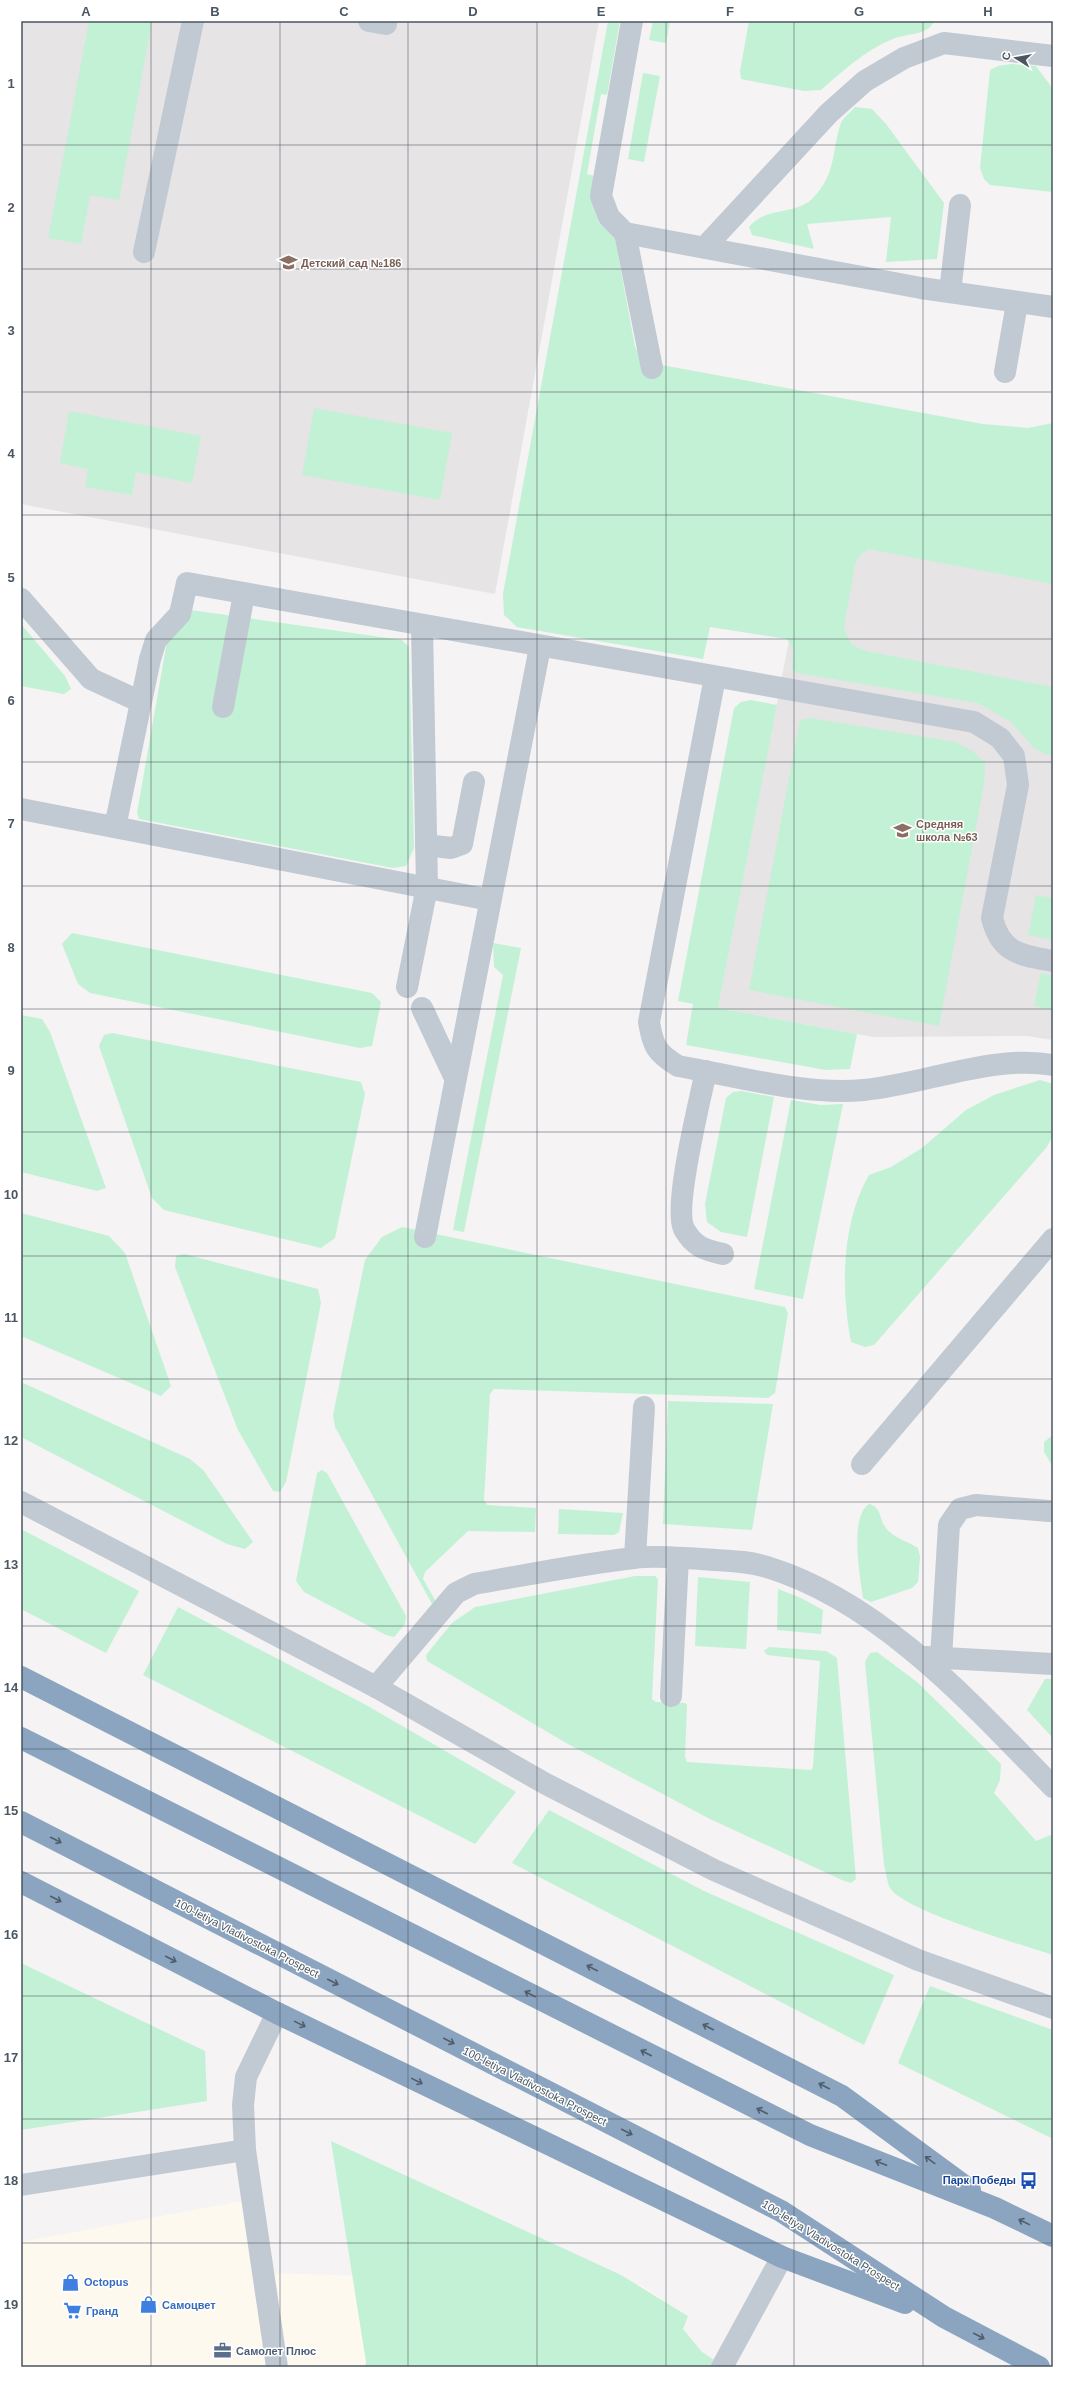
<svg xmlns="http://www.w3.org/2000/svg" width="1074" height="2388" font-family="Helvetica,sans-serif">
	<rect width="100%" height="100%" fill="#f5f3f3"/>
	<polygon fill="#fdf9ef" points="263,2197 272,2273 640,2285 687,2315 674,2352 698,2367 21,2367 21,2242"/>
	<g fill="#e6e4e5">
		<polygon points="21,21 599,21 495,594 21,504"/>
		<polygon points="822,470 1053,508 1053,1040 1027,1036 873,1037 718,1008"/>
	</g>
	<g fill="#c3f1d5">
		<polygon points="89,21 152,21 119,200 90,195 81,244 48,238"/>
		<polygon points="608,21 620,21 607,95 601,94 587,174 594,176 591,197 599,223 615,238 635,347 642,358 656,364 983,424 1028,428 1053,423 1053,584 868,549 860,555 855,565 844,628 852,645 866,651 1053,687 1053,755 1047,755 1034,748 1011,722 978,703 797,673 792,669 793,648 787,639 710,627 703,659 517,627 504,615 503,594"/>
		<polygon points="653,21 670,21 666,43 649,40"/>
		<path d="M749 21H934C928 36 907 33 893 39 865 50 843 71 821 90L804 91 741 79 740 71Z"/>
		<polygon points="1011,64 1036,66 1053,89 1053,192 990,185 984,179 980,168 990,70 998,66"/>
		<polygon points="643,73 660,76 644,162 628,159"/>
		<path d="M855 107 872 109 886 124 944 203 937 259 886 262 891 217 807 224 814 249 752 235 749 227C765 206 797 216 814 197 837 172 831 152 841 123 843 118 851 112 855 107Z"/>
		<polygon points="314,408 452,433 440,500 302,475"/>
		<polygon points="69,411 201,436 192,483 136,472 132,495 85,487 88,469 60,463"/>
		<polygon points="184,609 402,640 409,647 414,848 406,866 393,868 139,819 137,813 171,618"/>
		<polygon points="21,624 65,676 71,689 64,694 21,686"/>
		<polygon points="751,700 777,705 718,1008 857,1034 850,1069 826,1070 686,1045 693,1004 678,1001 734,708 741,702"/>
		<polygon points="810,718 956,742 974,752 985,763 984,784 939,1026 749,990 800,720"/>
		<polygon points="1036,895 1053,898 1053,940 1028,935"/>
		<polygon points="72,933 372,993 381,1002 372,1046 360,1048 90,993 78,984 62,944"/>
		<polygon points="493,943 521,948 464,1232 453,1230 503,975 494,967"/>
		<polygon points="1041,973 1053,976 1053,1010 1034,1006"/>
		<polygon points="21,1015 42,1019 50,1032 106,1188 97,1191 21,1172"/>
		<polygon points="112,1033 361,1082 365,1094 335,1238 321,1248 164,1210 152,1198 99,1046 104,1035"/>
		<path d="M1040 1080 1053 1084V1136L1046 1148 874 1345 865 1347 851 1342C841 1288 841 1224 869 1175L891 1167 922 1148 966 1110 994 1095Z"/>
		<polygon points="742,1091 774,1097 747,1237 721,1232 707,1222 705,1204 726,1098 733,1092"/>
		<polygon points="791,1100 820,1105 843,1104 803,1299 754,1289"/>
		<polygon points="21,1213 109,1236 125,1253 171,1386 161,1396 21,1336"/>
		<polygon points="402,1227 785,1307 788,1313 775,1393 768,1398 494,1389 490,1394 484,1500 487,1505 536,1508 535,1532 468,1531 425,1572 423,1579 435,1600 436,1604 432,1604 335,1427 333,1415 365,1260 382,1237"/>
		<polygon points="184,1254 318,1289 321,1303 286,1482 280,1492 273,1491 238,1430 175,1267 176,1256"/>
		<polygon points="21,1382 190,1459 204,1471 253,1542 245,1549 227,1544 21,1437"/>
		<polygon points="668,1401 773,1404 752,1530 663,1524"/>
		<polygon points="1053,1435 1053,1467 1044,1452 1044,1442"/>
		<polygon points="322,1470 327,1473 406,1616 405,1624 394,1637 386,1635 304,1592 296,1581 317,1473"/>
		<path d="M869 1504C882 1507 879 1520 886 1528 892 1537 909 1542 918 1548L920 1557 918 1582 912 1588 871 1602 863 1598C860 1576 849 1517 869 1504Z"/>
		<polygon points="559,1509 623,1513 619,1532 614,1535 558,1534"/>
		<polygon points="21,1529 139,1591 106,1653 21,1609"/>
		<polygon points="635,1576 655,1576 658,1579 652,1699 656,1702 685,1703 687,1705 685,1757 687,1762 811,1770 813,1767 820,1661 767,1655 764,1651 769,1647 826,1651 837,1658 856,1879 851,1883 842,1880 710,1819 568,1744 427,1661 426,1655 452,1623 475,1607"/>
		<polygon points="698,1577 750,1582 746,1649 695,1646"/>
		<polygon points="778,1589 801,1598 823,1610 821,1634 777,1630"/>
		<polygon points="178,1607 366,1705 516,1792 475,1844 143,1675"/>
		<path d="M877 1652 917 1682 1001 1764 1000 1780 994 1793 1036 1841 1053 1834V1955C1023 1945 904 1911 890 1888 887 1882 886 1871 884 1865L865 1662 870 1653Z"/>
		<polygon points="1045,1679 1053,1679 1053,1738 1027,1710"/>
		<polygon points="549,1810 704,1891 894,1975 864,2045 512,1863"/>
		<polygon points="21,1963 205,2051 207,2101 21,2130"/>
		<polygon points="930,1986 1053,2030 1053,2139 898,2063"/>
		<polygon points="331,2141 621,2275 688,2316 683,2329 702,2352 713,2359 712,2367 365,2367 366,2362"/>
	</g>
	<g fill="none" stroke-linecap="round" stroke-linejoin="round">
		<g stroke="#c1cad2" stroke-width="22">
			<polyline points="369,21 386,24"/>
			<polyline points="632,21 601,196 609,217 625,233 921,288 1053,307"/>
			<polyline points="625,233 652,368"/>
			<polyline points="705,247 829,113 865,81 904,58 944,43 1053,56"/>
			<polyline points="144,252 193,21"/>
			<polyline points="950,292 960,205"/>
			<polyline points="1005,372 1017,303"/>
			<polyline points="21,599 91,679 141,702"/>
			<path d="M715 677 649 1022C653 1047 657 1053 678 1066 735 1076 808 1096 864 1090 926 1084 993 1054 1053 1065"/>
			<polyline points="223,707 244,594"/>
			<polyline points="21,809 490,900"/>
			<path d="M115 827 150 659 156 640 180 614 187 583 974 722 1000 738 1014 756 1018 785 992 918C1001 954 1021 955 1053 961"/>
			<polyline points="426,845 451,848 462,844 474,782"/>
			<polyline points="407,987 427,887 422,626"/>
			<polyline points="422,1008 455,1078"/>
			<path d="M706 1071C700 1100 673 1207 684 1229 694 1247 705 1250 723 1254"/>
			<polyline points="425,1237 540,647"/>
			<polyline points="862,1464 1053,1239"/>
			<polyline points="21,1502 376,1687 546,1784 714,1870 918,1960 1053,2008"/>
			<polyline points="635,1557 644,1407"/>
			<polyline points="926,1657 1053,1664"/>
			<polyline points="941,1658 949,1525 960,1509 976,1505 1049,1511"/>
			<path d="M376 1687 456 1593 474 1584C527 1575 581 1564 634 1558 656 1555 679 1558 701 1559 722 1561 746 1560 767 1567 881 1602 972 1704 1053 1787"/>
			<polyline points="671,1696 678,1558"/>
			<polyline points="21,2185 245,2150"/>
			<polyline points="277,2367 245,2150 243,2105 246,2077 277,2013"/>
			<polyline points="722,2367 782,2257"/>
		</g>
		<g stroke="#8ba5c1" stroke-width="22">
			<polyline points="21,1677 842,2096 970,2190"/>
			<polyline points="21,1738 810,2135 995,2208 1053,2236"/>
			<polyline points="21,1822 781,2211 944,2317 1039,2367"/>
			<polyline points="21,1882 277,2013 782,2257 905,2303"/>
		</g>
	</g>
	<defs><path id="oneway-shaft" d="M-6 0H5M1.5-3L5.5 0L1.5 3" fill="none" stroke-width="1.6" stroke-linecap="round" stroke-linejoin="round"/></defs>
	<g stroke="#505e6b">
		<use href="#oneway-shaft" transform="translate(56 1840) rotate(27)"/>
		<use href="#oneway-shaft" transform="translate(56 1899) rotate(27)"/>
		<use href="#oneway-shaft" transform="translate(171 1959) rotate(27)"/>
		<use href="#oneway-shaft" transform="translate(592 1968) rotate(-153)"/>
		<use href="#oneway-shaft" transform="translate(333 1982) rotate(27)"/>
		<use href="#oneway-shaft" transform="translate(530 1994) rotate(-153)"/>
		<use href="#oneway-shaft" transform="translate(300 2024) rotate(26)"/>
		<use href="#oneway-shaft" transform="translate(708 2027) rotate(-153)"/>
		<use href="#oneway-shaft" transform="translate(449 2041) rotate(27)"/>
		<use href="#oneway-shaft" transform="translate(646 2053) rotate(-153)"/>
		<use href="#oneway-shaft" transform="translate(417 2081) rotate(26)"/>
		<use href="#oneway-shaft" transform="translate(824 2086) rotate(-153)"/>
		<use href="#oneway-shaft" transform="translate(762 2111) rotate(-153)"/>
		<use href="#oneway-shaft" transform="translate(627 2132) rotate(27)"/>
		<use href="#oneway-shaft" transform="translate(930 2160) rotate(-144)"/>
		<use href="#oneway-shaft" transform="translate(881 2163) rotate(-159)"/>
		<use href="#oneway-shaft" transform="translate(1024 2222) rotate(-154)"/>
		<use href="#oneway-shaft" transform="translate(979 2336) rotate(27)"/>
	</g>
	<path fill="none" stroke="#4a5661" stroke-width="1" stroke-opacity="0.55" d="M151 21V2367M280 21V2367M408 21V2367M537 21V2367M666 21V2367M794 21V2367M923 21V2367M21 145H1053M21 269H1053M21 392H1053M21 515H1053M21 639H1053M21 762H1053M21 886H1053M21 1009H1053M21 1132H1053M21 1256H1053M21 1379H1053M21 1502H1053M21 1626H1053M21 1749H1053M21 1873H1053M21 1996H1053M21 2119H1053M21 2243H1053"/>
	<defs>
		<symbol id="school-bare" viewBox="-9 -9 18 18"><path d="M0-5L7-2L0 1L-7-2ZM-4 1L0 2.5L4 1V4Q0 6-4 4Z" fill="#8d6e63" stroke="#fff" stroke-width="2.5" paint-order="stroke"/></symbol>
		<symbol id="bus-bare" viewBox="-9 -9 18 18"><path d="M-5-6H5V4H4V6H2V4H-2V6H-4V4H-5ZM-3.5-4V0h7V-4ZM-3.5 1.2v1.5H-2V1.2ZM2 1.2v1.5H3.5V1.2Z" fill="#1a4fb4" stroke="#fff" stroke-width="2.5" paint-order="stroke"/></symbol>
		<symbol id="shop-bare" viewBox="-9 -9 18 18"><path d="M-5-2.5h2.3a2.7 3.5 0 0 1 5.4 0H5L5.5 6h-11ZM-1.5-2.5h3a1.5 2.3 0 0 0-3 0Z" fill="#3f7fe0" stroke="#fff" stroke-width="2.5" paint-order="stroke"/></symbol>
		<symbol id="supermarket-bare" viewBox="-9 -9 18 18"><path d="M-6-5.5h2.5l.6 2H6L4.5 2H-2.5L-4.4-4H-6ZM-1.5 3.2a1.3 1.3 0 1 0 .1 0ZM3 3.2a1.3 1.3 0 1 0 .1 0Z" fill="#3f7fe0" stroke="#fff" stroke-width="2.5" paint-order="stroke"/></symbol>
		<symbol id="office-bare" viewBox="-9 -9 18 18"><path d="M-6-3h4V-5.5h4V-3h4V5H-6ZM-1-4.5V-3h2v-1.5ZM-6 0V1H6V0Z" fill="#5c6f8a" stroke="#fff" stroke-width="2.5" paint-order="stroke"/></symbol>
	</defs>
	<g fill-rule="evenodd">
		<use href="#school-bare" x="276" y="250" width="25" height="25"/>
		<use href="#school-bare" x="890" y="818" width="25" height="25"/>
		<use href="#bus-bare" x="1016" y="2168" width="25" height="25"/>
		<use href="#shop-bare" x="58" y="2270" width="25" height="25"/>
		<use href="#shop-bare" x="136" y="2292" width="25" height="25"/>
		<use href="#supermarket-bare" x="60" y="2298" width="25" height="25"/>
		<use href="#office-bare" x="210" y="2338" width="25" height="25"/>
	</g>
	<g text-anchor="middle" stroke-width="3" stroke-linejoin="round" paint-order="stroke">
		<g font-size="11" font-weight="bold" fill="#785e54" stroke="#fff" text-anchor="start">
			<text x="301" y="267">Детский сад №186</text>
			<text x="916" y="828">Средняя<tspan x="916" dy="13">школа №63</tspan></text>
		</g>
		<g font-size="11" fill="#4a5661" stroke="#fff">
			<text transform="translate(247 1938) rotate(27)" y="4">100-letiya Vladivostoka Prospect</text>
			<text transform="translate(535 2086) rotate(27)" y="4">100-letiya Vladivostoka Prospect</text>
			<text transform="translate(831 2245) rotate(32)" y="4">100-letiya Vladivostoka Prospect</text>
		</g>
		<g font-size="11" font-weight="bold" fill="#164399" stroke="#fff" text-anchor="end">
			<text x="1016" y="2184">Парк Победы</text>
		</g>
		<g font-size="11" font-weight="bold" fill="#366cbe" stroke="#fff" text-anchor="start">
			<text x="84" y="2286">Octopus</text>
			<text x="162" y="2309">Самоцвет</text>
			<text x="86" y="2315">Гранд</text>
		</g>
		<g font-size="11" font-weight="bold" fill="#4e5e75" stroke="#fff" text-anchor="start">
			<text x="236" y="2355">Самолет Плюс</text>
		</g>
	</g>
	<rect width="1074" height="2388" fill="none" stroke="#ffffff" stroke-width="44"/>
	<g transform="translate(1016 58) rotate(281)" stroke="#ffffff" stroke-width="3" paint-order="stroke">
	<path d="M0-3L7 15L0 10L-7 15Z" fill="#4a5661"/>
	<text y="-6" font-size="11" font-weight="bold" text-anchor="middle" fill="#4a5661">С</text>
	</g>
	<rect x="22" y="22" width="1030" height="2344" fill="none" stroke="#4a5661" stroke-width="1.5"/>
	<g font-size="13" text-anchor="middle" font-weight="bold" fill="#4a5661">
		<text x="86" y="16">A</text>
		<text x="215" y="16">B</text>
		<text x="344" y="16">C</text>
		<text x="473" y="16">D</text>
		<text x="601" y="16">E</text>
		<text x="730" y="16">F</text>
		<text x="859" y="16">G</text>
		<text x="988" y="16">H</text>
		<text x="11" y="88">1</text>
		<text x="11" y="212">2</text>
		<text x="11" y="335">3</text>
		<text x="11" y="458">4</text>
		<text x="11" y="582">5</text>
		<text x="11" y="705">6</text>
		<text x="11" y="828">7</text>
		<text x="11" y="952">8</text>
		<text x="11" y="1075">9</text>
		<text x="11" y="1199">10</text>
		<text x="11" y="1322">11</text>
		<text x="11" y="1445">12</text>
		<text x="11" y="1569">13</text>
		<text x="11" y="1692">14</text>
		<text x="11" y="1815">15</text>
		<text x="11" y="1939">16</text>
		<text x="11" y="2062">17</text>
		<text x="11" y="2185">18</text>
		<text x="11" y="2309">19</text>
	</g>
</svg>
